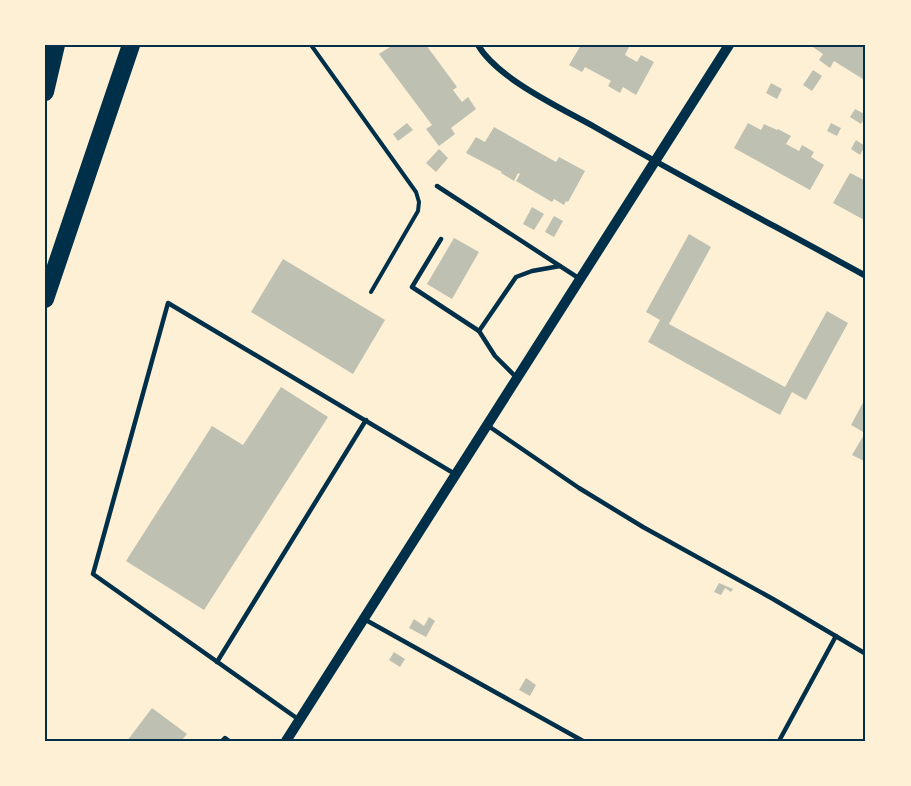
<svg xmlns="http://www.w3.org/2000/svg" width="911" height="786" font-family="Signika,sans-serif">
	<rect width="100%" height="100%" fill="#fdf0d5"/>
	<g fill="#bec0b2">
		<polygon points="393,45 426,45 457,87 453,90 462,102 468,97 476,109 451,128 455,134 439,146 426,129 432,125 379,54"/>
		<polygon points="581,45 624,45 629,47 625,55 637,62 641,55 654,62 636,95 623,87 620,93 608,86 611,81 585,67 582,72 569,65"/>
		<polygon points="810,45 866,45 866,81 834,61 830,68 819,60 823,54"/>
		<polygon points="813,70 822,76 812,91 803,85"/>
		<polygon points="771,83 782,89 777,99 766,93"/>
		<polygon points="855,109 866,115 861,124 850,117"/>
		<polygon points="407,123 413,130 398,141 393,134"/>
		<polygon points="748,123 761,130 764,124 777,130 778,129 791,136 786,144 799,151 802,145 814,152 811,157 824,165 810,190 734,148"/>
		<polygon points="831,123 841,128 837,136 827,131"/>
		<polygon points="494,127 556,162 559,157 585,171 568,202 566,201 564,205 554,199 552,202 516,181 520,174 518,173 514,181 501,173 502,172 466,153 476,137 485,142"/>
		<polygon points="856,140 865,146 860,155 851,149"/>
		<polygon points="439,149 448,158 436,172 426,163"/>
		<polygon points="850,173 866,181 866,221 833,203"/>
		<polygon points="532,207 544,214 534,230 523,224"/>
		<polygon points="554,216 563,221 554,237 545,232"/>
		<polygon points="689,234 711,247 669,324 785,387 827,311 848,323 806,400 792,392 780,415 648,342 660,320 646,312"/>
		<polygon points="454,238 479,252 452,299 427,284"/>
		<polygon points="283,259 385,320 353,374 251,312"/>
		<polygon points="281,387 328,417 204,610 126,561 212,426 243,445"/>
		<polygon points="866,397 866,462 852,455 865,433 851,425"/>
		<polygon points="719,583 733,589 731,592 725,588 721,595 714,592"/>
		<polygon points="429,617 435,621 426,637 409,628 414,619 424,626"/>
		<polygon points="394,652 405,659 400,667 389,660"/>
		<polygon points="526,678 536,685 530,696 519,690"/>
		<polygon points="152,708 187,734 181,741 127,741"/>
	</g>
	<g fill="none" stroke-linecap="round" stroke-linejoin="round">
		<polyline stroke="#003049" stroke-width="4" points="311,45 416,192 419,202 418,211 371,292"/>
		<g stroke="#003049" stroke-width="4.5">
			<polyline points="437,186 580,279"/>
			<polyline points="441,239 412,287 479,331 495,356 517,378"/>
			<polyline points="479,331 516,277 532,271 560,266"/>
			<polyline points="487,425 579,488 643,527 773,599 866,654"/>
			<polyline points="364,619 583,741"/>
			<polyline points="217,662 366,420"/>
			<polyline points="298,719 93,574 168,303 455,474"/>
			<polyline points="222,741 225,738 229,741"/>
			<polyline points="779,741 836,636"/>
		</g>
		<path stroke="#003049" stroke-width="6" d="M478 45C497 78 559 107 593 126 683 178 775 226 866 276"/>
		<polyline stroke="#003049" stroke-width="10" points="286,741 729,45"/>
		<g stroke="#003049" stroke-width="18">
			<polyline points="45,92 56,45"/>
			<polyline points="45,299 131,45"/>
		</g>
	</g>
	<rect width="911" height="786" fill="none" stroke="#fdf0d5" stroke-width="93"/>
	<rect x="46" y="46" width="818" height="694" fill="none" stroke="#003049" stroke-width="2"/>
</svg>
